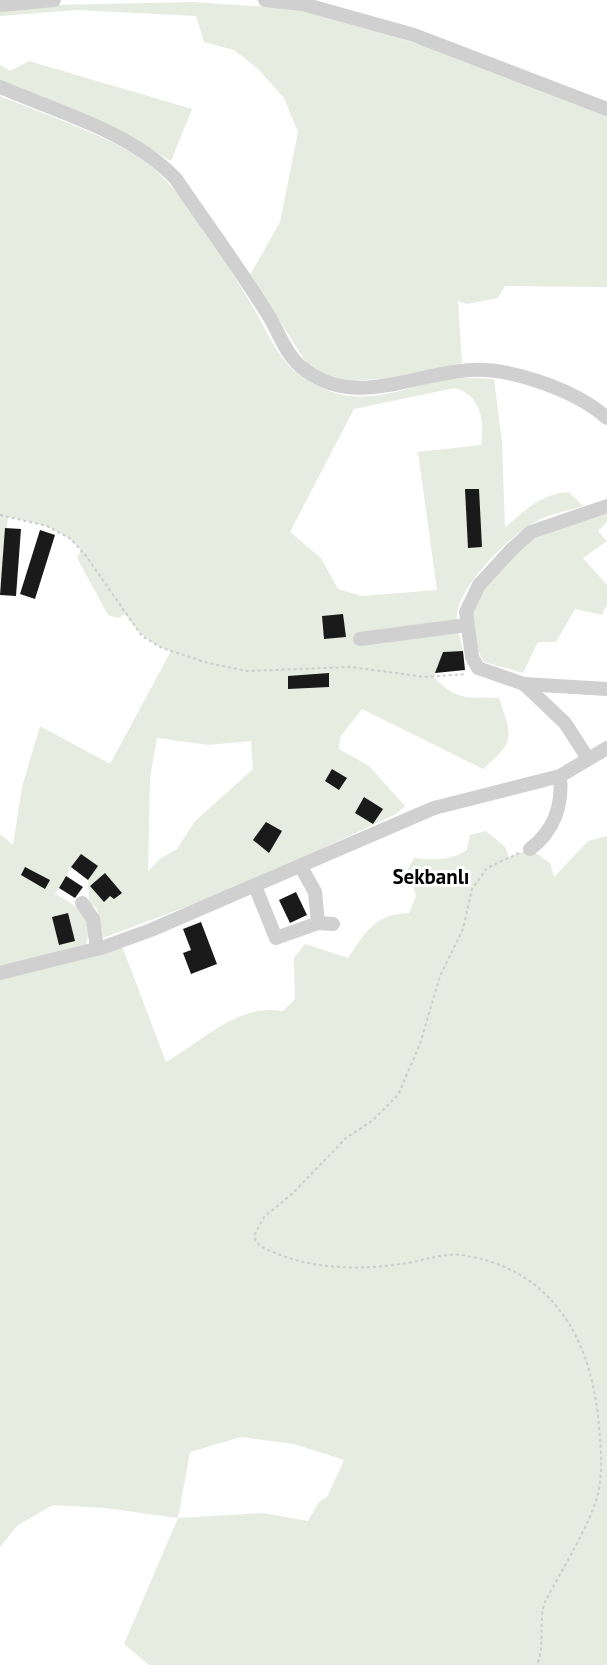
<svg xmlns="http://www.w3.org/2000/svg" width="607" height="1665" font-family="'PT Sans',sans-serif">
	<rect width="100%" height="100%" fill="#fff"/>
	<g fill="#e6ecdf" fill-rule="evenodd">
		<polygon points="193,2 299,9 445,52 607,115 607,287 505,286 498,298 467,304 458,301 462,363 389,378 351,381 330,377 312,369 304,359 250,275 280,222 298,132 284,98 258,69 234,50 204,42 196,16 77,10 0,16 0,10 54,5"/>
		<polygon points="29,61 192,109 171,161 122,132 0,83 0,65 10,71"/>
		<path d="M0 96C42 114 120 139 152 167 188 198 223 258 248 299 275 341 276 370 329 391 367 406 407 387 445 380 461 377 477 378 494 379L502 442 505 527C526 510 540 494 569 492L583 506C569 511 553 513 539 520 513 532 459 585 457 615 456 626 461 640 463 651L443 652 434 677C457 702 469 697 499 698 513 738 515 741 483 769L362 709 340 737 339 749 369 766 405 806 396 814 247 884 103 938 97 909 89 902 88 880 71 867 55 894C78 906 94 917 86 945L0 967V834L13 845 22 787 40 726 110 764 171 651C149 643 138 633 125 614L118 618 108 615 77 558 81 550C63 528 35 522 8 517L0 591ZM455 388C481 395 485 422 481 445L418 452 437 590 362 596 338 589 321 558 290 532 354 409ZM157 738 209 745 251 741 253 769 195 821 177 849 161 858 148 871 150 778Z"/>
		<path d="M607 513V522L598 531 607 541 583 558 607 585V604L602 615 575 609 556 642H538L523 673 484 662C477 650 470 632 470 618 471 594 516 548 536 536 553 525 586 522 607 513Z"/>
		<path d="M486 831 505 847 509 857 530 849 550 863 554 877 588 841 607 836V1665H149L124 1644 178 1518 105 1508 53 1505 18 1525 0 1547V977L122 946 166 1062C203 1041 238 1003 283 1011L295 999 294 958 305 944 348 958C366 932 374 914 409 913L416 896 408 869 414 858C435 860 449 861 467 850L470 835ZM241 1437 294 1444 344 1460 327 1497 319 1502 308 1521 263 1513 178 1518 190 1452Z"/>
	</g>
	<g fill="#1a1a1a">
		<polygon points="465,489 479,489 482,547 468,548"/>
		<polygon points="5,528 21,529 16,596 0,595"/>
		<polygon points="40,530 55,535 35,599 20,594"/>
		<polygon points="343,614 346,637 324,639 322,616"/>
		<polygon points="463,651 465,670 435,673 443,652"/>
		<polygon points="329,673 329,687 288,689 288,676"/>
		<polygon points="332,769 347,778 339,790 325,781"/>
		<polygon points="364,797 383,809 373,824 355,813"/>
		<polygon points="266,822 282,831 269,853 253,840"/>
		<polygon points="81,854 98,866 88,880 71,867"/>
		<polygon points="25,867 50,880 45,889 21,875"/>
		<polygon points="105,873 122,893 114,899 110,896 104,902 90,886"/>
		<polygon points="66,876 83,887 75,898 59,888"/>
		<polygon points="296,892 307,915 290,923 279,900"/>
		<polygon points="68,913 75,941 59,945 52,917"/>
		<polygon points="201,922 217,964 191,974 183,953 191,950 183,929"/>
	</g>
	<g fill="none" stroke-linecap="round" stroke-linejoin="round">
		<g stroke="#cdcdcd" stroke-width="2" stroke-dasharray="3 3" stroke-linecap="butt">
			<polyline points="0,515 47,526 71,539 86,556 142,636 162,648 208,663 247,671 351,667 425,677 467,674"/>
			<path d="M519 853 487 868 472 889 463 929 440 976 420 1044 398 1095 372 1121 346 1138 293 1193 264 1217 254 1236C257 1247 268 1250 278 1254 318 1270 364 1270 407 1263 426 1260 442 1253 461 1255 553 1268 592 1340 599 1426 601 1448 603 1472 598 1494 588 1530 561 1570 544 1604 539 1625 545 1644 537 1665"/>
		</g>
		<g stroke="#d0d0d0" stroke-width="14">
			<polyline points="265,0 303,4 414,35 607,109"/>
			<polyline points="0,5 54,0"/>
			<path d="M0 87C58 112 132 132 176 179 207 225 241 270 270 318 281 337 287 357 305 370 356 409 417 372 472 370 513 368 577 391 607 418"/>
			<polyline points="360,639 467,625"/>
			<polyline points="524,684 607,689"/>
			<polyline points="587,757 565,723 524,684 478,668 472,657 466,612 479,585 512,549 531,532 607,506"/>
			<path d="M530 849C554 831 563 805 560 776"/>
			<polyline points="255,886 276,938 318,923 315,892 301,867"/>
			<polyline points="82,903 93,919 97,949"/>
			<polyline points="318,923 333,924"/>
			<polyline points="0,973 104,947 151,930 434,808 560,776 607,748"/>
		</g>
	</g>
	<g text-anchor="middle" stroke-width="6" stroke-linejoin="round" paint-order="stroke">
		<g font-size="21" font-weight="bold" fill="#000" stroke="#fff">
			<text x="431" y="884">Sekbanlı</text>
		</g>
	</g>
</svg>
